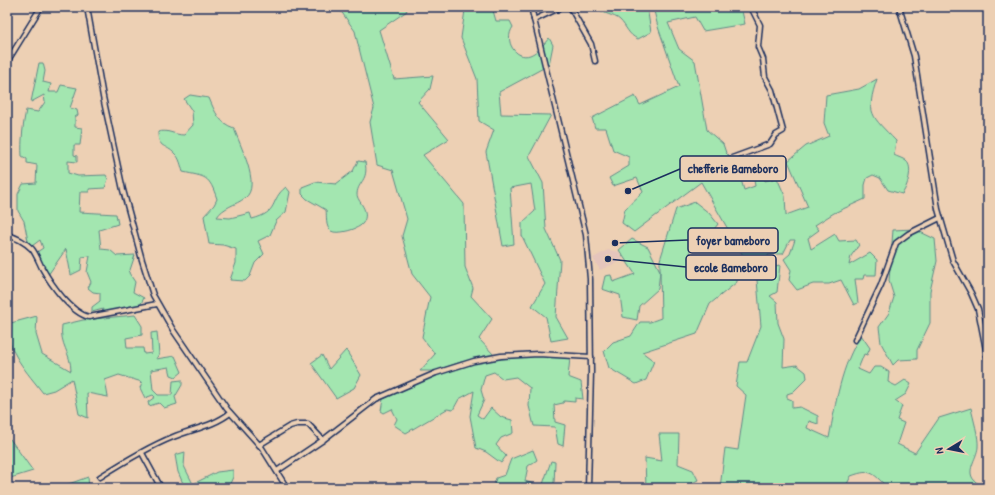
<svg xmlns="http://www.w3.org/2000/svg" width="995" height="495" font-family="'Patrick Hand',sans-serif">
	<rect width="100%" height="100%" fill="#edd0b4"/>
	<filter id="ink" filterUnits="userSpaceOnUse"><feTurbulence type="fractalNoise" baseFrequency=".025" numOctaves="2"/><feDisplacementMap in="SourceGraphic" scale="8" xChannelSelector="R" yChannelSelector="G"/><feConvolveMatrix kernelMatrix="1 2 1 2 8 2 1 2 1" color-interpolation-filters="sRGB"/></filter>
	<g filter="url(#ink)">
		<polygon fill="#e5c5bc" points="608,250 619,252 623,260 600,270 593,258"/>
		<g fill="#a3e6b0" stroke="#5f8a87">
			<polygon points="338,7 405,7 407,11 379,30 394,79 433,76 430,89 418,102 449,139 423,155 464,204 465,267 473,288 471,296 492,319 479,339 495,356 461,362 435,371 420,371 435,354 422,337 430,297 412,274 402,236 407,219 393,170 377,165 370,122 374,108 357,40 355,31"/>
			<path d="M469 7H492L496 21H510L513 27C503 41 516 60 530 55 538 52 544 44 549 38L553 45 549 65 499 92 501 114 551 115 529 156 543 183 546 229 560 260 556 317 568 338 551 341 546 317 532 306 545 284 522 236V223L535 211 531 184 510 188 514 244 503 246 486 152 494 130 479 121 477 79 461 38 465 10Z"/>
			<path d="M598 7H647L651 32 638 39C628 35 627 27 620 20 614 14 602 15 598 7Z"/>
			<path d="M653 7H741L745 24 703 31 695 17 668 23 679 49 695 61 707 130 723 144 726 153 729 156V166L739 165 732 172 733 179 740 176 744 190 755 186 753 174 762 171 765 181 777 178 785 196 786 215 808 207 788 161 806 146 829 136 824 123 826 95 859 89 877 79C865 114 872 116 896 141L894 155C897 157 903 158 906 161 914 167 907 188 902 194L888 190 880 178 873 175 867 178 865 185V199L834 213 815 225 819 230 808 238 811 249 835 234 839 241 856 240 859 245 851 256 849 265 870 253 877 260 876 275H864L863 279H855L858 303 854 305 841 280 829 284H813L797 290 789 280 791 270 784 259 790 254 795 240H790L783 254H775L768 255 769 267 780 265 777 292 770 296 777 302 778 323 784 339 783 367 797 365 806 372 807 378 793 392 787 394V398L792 400V408L800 407 818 416V424L809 421 807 428 829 438C836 402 841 366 861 335L870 348 867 355 864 354 858 369 869 374 874 367H881L889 372 888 382 896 386 905 380 911 384 906 394 895 401 902 406 897 420 904 423 897 444 915 453 939 418 971 408C973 418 979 437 978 447 977 459 964 472 976 482 980 485 984 485 988 483V488H888C873 474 873 468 851 476L845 488H720L725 448 738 450 746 395 736 386 740 362H747L761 326 757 280 701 182 634 232 622 223 625 209 643 192 637 178 613 186 609 178 629 166V157L613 150 606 128H595L592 118 635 96 640 105 679 87 658 27Z"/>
			<path d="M39 63H43L45 71 43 82 51 84 49 92H58L61 85 77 88 70 108 77 110 78 115 75 117V127L82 128 80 145H74V155L77 156V162L68 161V173L78 176 106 175 108 179 105 188 89 189V192H80L79 212 116 214 118 224 99 230 101 249 110 250 117 256 135 255 129 273 135 282 133 292 144 298 137 311 102 312 103 309 92 312V307L100 301V293L93 292 88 288 91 282 87 272 90 256 82 257 81 270 71 275 66 249 48 275 37 252 43 248 40 240 32 246 28 241 24 221 18 211V194L23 184 36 183 37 165 27 163V159L22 156C21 141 23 125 26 110L38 112 45 102 44 95 31 102Z"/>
			<path d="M190 95 209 98C215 112 219 123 234 128 239 144 262 186 245 198 236 205 223 207 217 217L230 218 250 213 252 219C280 212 269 200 286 187L290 192 286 212 276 221 270 235 258 241 264 254 255 263 250 276 245 281 230 280 236 263V249L223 245 209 244 204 216 214 205 217 199C209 175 206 177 183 172 181 166 180 158 175 154 166 144 158 149 158 132 168 129 174 135 184 135L193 125 192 111 184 99Z"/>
			<path d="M358 161 365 162C369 181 358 181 357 194 357 202 371 210 363 223 360 229 337 235 331 231 325 227 327 216 326 210L307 199 302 194V187L315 182 336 184 353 171Z"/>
			<polygon points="695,202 709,213 718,224 712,232 690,236 690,256 737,272 737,282 710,304 697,334 642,352 654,361 646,380 636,384 609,368 604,351 613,342 631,336 640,322 650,322 661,318 660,271 658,289 639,306 637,320 623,317 620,295 602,289 605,276 611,275 613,282 635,274 619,250 632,239 648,247 660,271 660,260 676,209"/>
			<polygon points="914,229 935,239 937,261 930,291 930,323 917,350 917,359 898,360 893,365 881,343 879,327 889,313 894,297 889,281 893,230"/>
			<path d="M135 315 142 326V335L126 338 127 348H143L144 354 152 353 151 333 157 332 159 354 156 359 175 356 182 372 176 377 171 375 169 367 151 370 153 390 158 395H172L173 381 182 380V385L175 397 177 404 164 408 159 403 149 406 148 402 155 397 153 395 145 398 140 388 142 382 119 375 105 380 108 397 87 393 88 418 79 414 72 379 54 390 43 393C27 372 7 352 7 324L37 316 36 334 42 354 71 371C71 352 59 345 62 325L83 320Z"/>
			<polygon points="346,350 361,375 354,388 336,398 311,363 322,355 329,369"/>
			<polygon points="528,356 555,356 570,358 568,377 581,382 583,399 575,398 575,402 564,401 563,403 554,405 555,422 565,425 563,446 558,444 555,427 534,426 529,406 530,388 516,377 503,379 494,372 485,375 481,390 484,400 477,415 483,419 491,408 501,417 512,420 513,433 501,438 496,445 506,456 501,463 486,452 476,448 470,416 474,391 459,399 453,410 447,409 406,433 394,425 397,419 392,409 384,413 381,411 383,399 439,374 476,362"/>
			<polygon points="659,434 679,434 678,464 693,470 698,480 692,483 692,488 646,488 645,458 662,461"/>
			<polygon points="7,438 10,439 33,471 7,479"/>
			<polygon points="533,450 537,460 528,466 525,481 542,487 551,461 555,462 554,484 560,488 493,488 496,478 505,475 511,459"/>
			<polygon points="185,452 184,466 193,484 217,472 233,470 233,477 228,488 185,488 178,472 175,455"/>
			<polygon points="88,477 89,488 63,488 66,485"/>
		</g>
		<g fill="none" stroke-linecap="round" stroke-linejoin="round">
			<defs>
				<g id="minor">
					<polyline points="87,7 103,97 123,190 142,260 153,295 173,330 227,409 262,448 287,488"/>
					<polyline points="531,7 586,235 590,279 591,372 588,488"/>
					<polyline points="899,7 914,56 938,209 953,261 971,293 978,309 988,360"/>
					<polyline points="534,20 561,7 570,7 591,44 595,61"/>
					<polyline points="7,62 41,7"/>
					<polyline points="732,158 770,144 776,135 783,131 772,90 765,77 763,59 758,47 760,25 751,7"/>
					<path d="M7 235C15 237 25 242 32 249 36 254 39 262 42 268 51 284 71 313 89 317L157 304"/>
					<polyline points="855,340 881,285 896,243 908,234 940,218"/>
					<polyline points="259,445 290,426 297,424 308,424 323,440"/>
					<polyline points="142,453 161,488"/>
					<polyline points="277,471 323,440 376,399 436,373 474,361 501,356 538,354 591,357"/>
					<path d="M100 477C122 463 148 447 173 437 192 429 214 426 230 413"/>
				</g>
			</defs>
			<use href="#minor" stroke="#1b2f5e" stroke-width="7"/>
			<use href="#minor" stroke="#edd0b4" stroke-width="4"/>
		</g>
	</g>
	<path fill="none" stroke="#1b2f5e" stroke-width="1.5" d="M628 191L680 169M615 243L688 240M608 259L686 267"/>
	<g fill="#1b2f5e" stroke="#edd0b4" stroke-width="1.5">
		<circle cx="628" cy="191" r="4"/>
		<circle cx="615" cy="243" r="4"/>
		<circle cx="608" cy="259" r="4"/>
	</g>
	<g fill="#edd0b4" stroke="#1b2f5e" stroke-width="1.5">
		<rect x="680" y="156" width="106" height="25" rx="4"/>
		<rect x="688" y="228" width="90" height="25" rx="4"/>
		<rect x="686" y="255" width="90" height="25" rx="4"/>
	</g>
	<g font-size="13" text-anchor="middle" font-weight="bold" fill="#1b2f5e">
		<text x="733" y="173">chefferie Bameboro</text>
		<text x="733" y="245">foyer bameboro</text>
		<text x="731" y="272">ecole Bameboro</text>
	</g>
	<rect width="995" height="495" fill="none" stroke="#edd0b4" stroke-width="24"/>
	<rect x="12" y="12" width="971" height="471" fill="none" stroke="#1b2f5e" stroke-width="1.5" filter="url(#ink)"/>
	<g transform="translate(949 449) rotate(260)" stroke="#edd0b4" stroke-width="3" paint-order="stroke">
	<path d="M0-3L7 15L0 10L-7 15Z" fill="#1b2f5e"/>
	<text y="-6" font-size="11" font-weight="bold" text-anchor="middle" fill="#1b2f5e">N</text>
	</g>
</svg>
